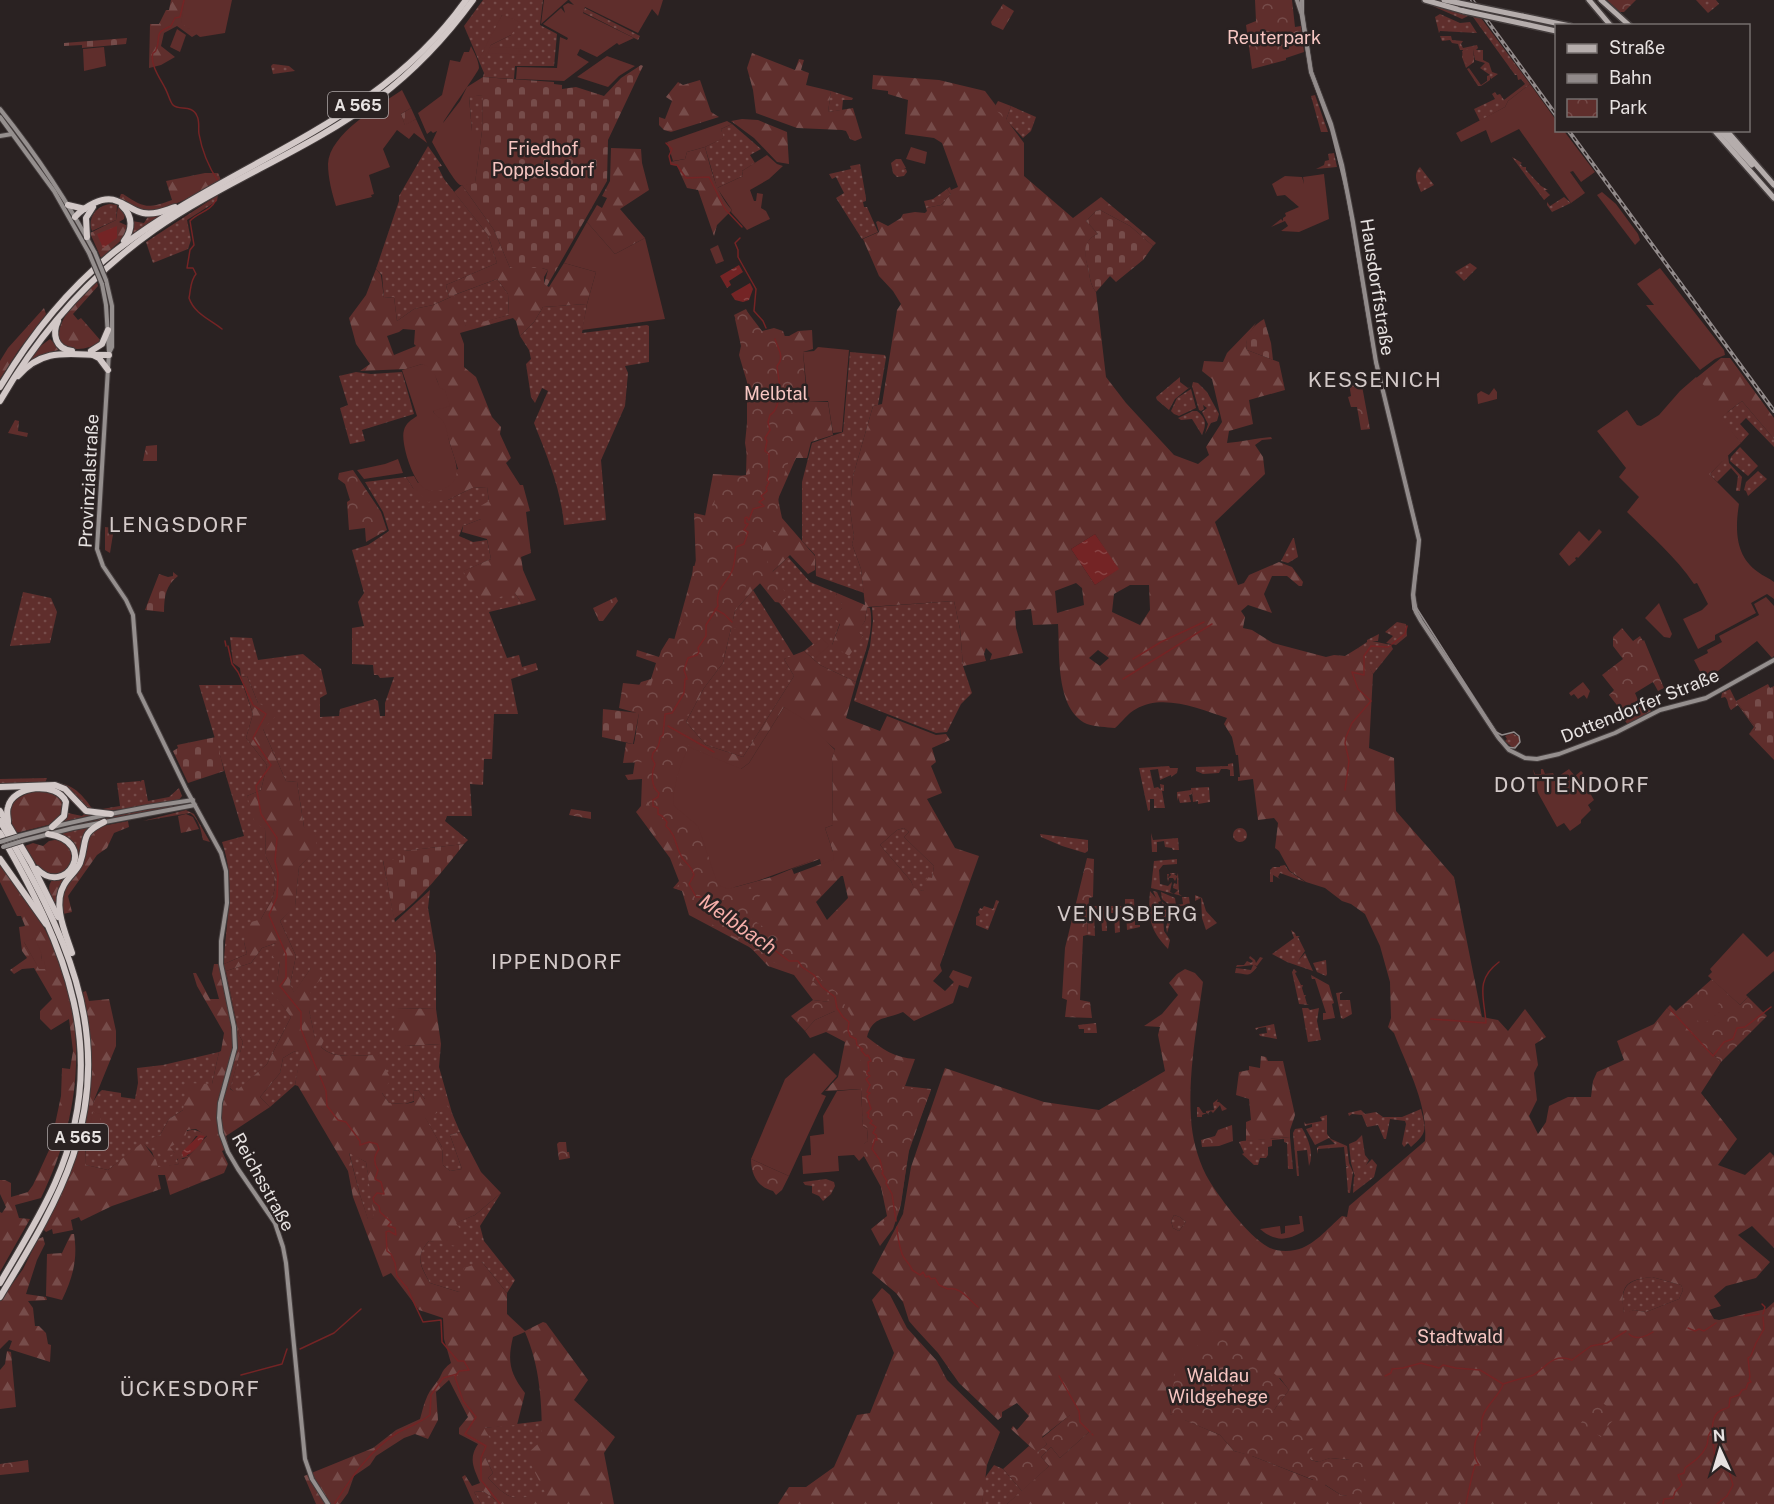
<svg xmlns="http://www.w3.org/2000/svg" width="1774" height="1504" font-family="'Public Sans',sans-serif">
	<defs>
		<pattern id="grass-dots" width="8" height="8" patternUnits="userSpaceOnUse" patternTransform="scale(1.5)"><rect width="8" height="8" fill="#5f2e2c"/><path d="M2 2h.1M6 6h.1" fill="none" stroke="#764c4a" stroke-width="1.8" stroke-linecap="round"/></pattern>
		<pattern id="forest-firs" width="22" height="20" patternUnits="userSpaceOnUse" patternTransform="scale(1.5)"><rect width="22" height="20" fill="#5f2e2c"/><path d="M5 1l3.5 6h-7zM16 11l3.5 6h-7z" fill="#764c4a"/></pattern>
		<pattern id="cemetery-stones" width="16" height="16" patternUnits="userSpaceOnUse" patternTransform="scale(1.5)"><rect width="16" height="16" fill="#5f2e2c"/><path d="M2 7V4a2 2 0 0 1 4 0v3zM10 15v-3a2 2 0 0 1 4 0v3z" fill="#764c4a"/></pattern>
		<pattern id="park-crowns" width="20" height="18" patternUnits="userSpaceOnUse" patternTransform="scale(1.5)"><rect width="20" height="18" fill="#5f2e2c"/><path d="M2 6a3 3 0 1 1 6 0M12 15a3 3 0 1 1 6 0" fill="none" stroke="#764c4a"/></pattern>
		<pattern id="water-ripples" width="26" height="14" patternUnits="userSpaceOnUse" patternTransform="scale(1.5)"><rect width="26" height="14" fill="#742425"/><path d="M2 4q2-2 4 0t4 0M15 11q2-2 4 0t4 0" fill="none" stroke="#844"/></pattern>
	</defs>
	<rect width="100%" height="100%" fill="#2a2222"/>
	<g fill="url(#grass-dots)" fill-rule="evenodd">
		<path d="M483 0H543L540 25 557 34 554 66H515L514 79 483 77 484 73 464 26ZM502 15 511 35 491 45 488 49Z"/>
		<polygon points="1696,0 1716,0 1719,4 1708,13"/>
		<polygon points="1426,3 1470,15 1462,19"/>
		<polygon points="585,8 640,36 638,40 583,12"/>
		<polygon points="1440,14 1460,23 1470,22 1477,33 1440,31 1439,33 1435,17"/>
		<polygon points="1473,17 1481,18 1530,84 1508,101 1505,107 1480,121 1474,109 1495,99 1492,94 1495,92 1497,95 1500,94 1504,100 1525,84 1521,79 1518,80 1517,75 1515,75"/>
		<polygon points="1440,36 1451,36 1452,40 1463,41 1461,44 1463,48 1477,45 1478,48 1476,50 1483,50 1483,60 1489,63 1492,72 1498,74 1491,79 1490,77 1490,80 1481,86 1478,86 1467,69 1469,68 1481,85 1487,81 1487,76 1490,75 1480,68 1485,63 1475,60 1473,49 1474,62 1466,68 1462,57 1463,50 1460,50 1458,44 1452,43 1450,40 1442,41"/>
		<polygon points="273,64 289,66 295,71 273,74 271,66"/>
		<polygon points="831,91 853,98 852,100 843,100 842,110 828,112"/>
		<polygon points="483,95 482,131 472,131 469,96"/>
		<polygon points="1315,95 1328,132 1321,132 1311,96"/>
		<polygon points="1011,106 1036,117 1031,131 1023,138 1006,120"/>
		<polygon points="732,124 761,149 750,155 755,163 742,171 743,176 717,188 705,147 723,138 721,129"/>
		<polygon points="428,146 442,166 438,167 444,179 488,235 497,263 446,285 449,297 497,279 508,294 509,315 466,327 453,296 433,305 414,309 397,321 394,297 384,298 382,275 376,269 399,201 399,196"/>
		<polygon points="1334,153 1337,167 1316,169 1324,165 1325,161 1329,160 1328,154"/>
		<polygon points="1512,157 1522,163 1520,164 1523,167 1526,167 1526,170 1541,186 1548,190 1545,190 1550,195 1544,200"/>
		<polygon points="896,159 901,159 906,168 904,169 906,169 907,172 904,176 897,177 893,173 891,163"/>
		<polygon points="860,164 866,198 866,201 863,202 864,207 867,207 878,232 862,239 836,198 844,193 836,177 832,179 829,174 851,169 850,166"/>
		<path d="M1420 167 1434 185 1421 192C1418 184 1412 175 1420 167Z"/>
		<polygon points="947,189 951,194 941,205 926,208 924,201 933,199"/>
		<polygon points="218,195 217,201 187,220 191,240 188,249 153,263 146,242"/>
		<polygon points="1564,197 1571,203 1552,212 1547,205 1547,202 1550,206"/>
		<path d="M110 204 117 205 116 220 92 231C87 218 96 206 110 204Z"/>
		<polygon points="165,213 127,239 132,221 144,223 149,215"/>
		<polygon points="1470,263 1477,268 1464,281 1455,272"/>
		<path d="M587 304 582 333 647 325 649 326V362L625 366 628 373 625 406 601 460 606 520 564 525C561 489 547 456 534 423L548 391 542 388 535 403 531 397 526 364 531 359 529 350 520 336 534 322 543 307Z"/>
		<polygon points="850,352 885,355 886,358 878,405 873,406 853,476 850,509 854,537 852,544 861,569 864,593 816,576 815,555 802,541 802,482 812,443 843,432"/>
		<polygon points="356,372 371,374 402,372 414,414 362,430 365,441 350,444 340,408 348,405 339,376"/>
		<polygon points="1180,377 1180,382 1188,388 1190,387 1175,399 1169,410 1157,400 1156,397"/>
		<polygon points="1193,382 1198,383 1207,392 1219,414 1217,421 1211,423 1205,434 1208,424 1202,412 1207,408 1203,405 1204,409 1201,411 1199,410 1192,386"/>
		<polygon points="1191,389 1196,408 1179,416 1174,414 1171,411 1177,398"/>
		<polygon points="1742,401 1774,439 1774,447 1746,418 1740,424 1749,434 1741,443 1720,418"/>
		<path d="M1193 411H1197C1206 418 1207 424 1202 435L1192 419 1181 420 1178 418Z"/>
		<polygon points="1740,447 1758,466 1748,476 1730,461 1731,457"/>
		<polygon points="1728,455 1729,463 1742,477 1740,491 1736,491 1738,476 1731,468 1717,482 1710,474"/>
		<polygon points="1758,471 1767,479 1748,496 1746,491 1744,490 1746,482"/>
		<path d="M406 477 413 488 448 500 472 488 487 487 489 501 481 519 463 526 459 536 473 542 487 540 491 559 464 571 515 593 522 604 489 612 507 658 519 655 522 667 536 663 538 670 511 679 518 714H494L492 759H484L483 785 470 784 472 816H447L445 821 468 840 464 844 404 851V860L383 861 395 922 430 890 428 908 436 955V1009L396 1008 406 1046 441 1044 439 1067 452 1113 460 1132 450 1135 462 1169 450 1171 443 1165 442 1147 424 1116 425 1099 418 1090 413 1091 414 1101 405 1104 389 1103 382 1093 378 1055C359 1054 336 1061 321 1047L327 1026 315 1039 309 1010 311 968 294 993 290 984 296 956 280 921 295 906 299 867 315 851 304 827 297 782 286 781 263 729 258 703 247 676 241 677 240 668 233 663 230 637 252 638 258 660 303 654 321 669 327 694 320 698V717L339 716 340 709 375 699 378 701 380 716H385V703L394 677 380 678 378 675H374L373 665 352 664V628L364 626 358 602 364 593 352 550 368 545 389 531 383 512 365 482Z"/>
		<polygon points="1293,538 1294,538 1298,557 1288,563 1281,561"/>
		<path d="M788 557 810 582 837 593 836 595 842 603V608L839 611 840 623 832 645 863 636 857 632 865 621 867 607 870 608C875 632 863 658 856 682L820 665 804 651 813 644 762 582Z"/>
		<polygon points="753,590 794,656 784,659 794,676 743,757 706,745 686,722 704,688 723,663 735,611"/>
		<polygon points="23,592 51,598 57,612 50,643 10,646"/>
		<polygon points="954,601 960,629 963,666 972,693 961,704 947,732 936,733 854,701 870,646 873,621 872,607"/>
		<polygon points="1397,622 1406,624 1407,636 1396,645 1386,643 1393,636 1385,632"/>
		<polygon points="1379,634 1378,641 1372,641 1391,645 1393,649 1373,674 1358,648 1367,642 1367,640"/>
		<path d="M199 685H243L253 714 246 738 267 765 261 790 247 796 265 829 266 857 274 873 275 888 272 899 261 919 244 942 247 954 224 964C225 919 237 887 222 842L244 836Z"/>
		<path d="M1730 689 1736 701 1756 728 1749 734 1754 727 1738 705 1731 710C1727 705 1729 701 1725 697L1721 698 1722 693Z"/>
		<polygon points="1512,733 1519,737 1519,743 1515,747 1512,747 1505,741 1507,739 1505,736"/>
		<polygon points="1233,763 1234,776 1230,776 1230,770 1227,769 1221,769 1219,773 1203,774 1196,771 1196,767 1228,766 1228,764"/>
		<polygon points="1169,766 1170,768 1178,768 1177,773 1171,777 1171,775 1160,780 1158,769 1150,770 1154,788 1158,787 1161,790 1160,784 1164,785 1164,791 1162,791 1165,808 1154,808 1154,799 1150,799 1150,810 1148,811 1139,768"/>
		<polygon points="47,778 45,783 0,786 0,779"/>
		<polygon points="142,780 144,780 148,801 169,797 179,788 182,796 179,800 125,809 102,811 102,809 120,806 117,783 140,781 140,782"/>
		<path d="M58 783C75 785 84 797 93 810H89Z"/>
		<polygon points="1209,787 1210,802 1198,804 1198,801 1193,802 1192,790 1192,794 1189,795 1191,802 1180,803 1178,797 1177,801 1177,792 1191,790 1191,788"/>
		<path d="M17 788C27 788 51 785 60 789 73 795 79 811 93 815L61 822 68 813 82 816 84 814 64 794 56 789 12 797 18 791Z"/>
		<path d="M187 802 188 804 186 805 112 818 21 839C75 823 131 812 187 802Z"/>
		<path d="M186 810 194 814 210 842 203 840C201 830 199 819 190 813L143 821Z"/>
		<path d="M90 827C79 838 84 851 78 863 75 870 68 877 63 883L59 879 67 875 76 849 67 837 59 834Z"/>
		<polygon points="904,828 909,832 904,837 934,866 932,879 923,891 914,889 911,881 880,845 897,830"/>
		<circle cx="1240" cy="835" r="7"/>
		<polygon points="1151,833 1153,840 1178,838 1179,850 1173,850 1172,848 1165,847 1164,841 1157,842 1157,852 1152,852"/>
		<polygon points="1040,834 1088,840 1088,851 1085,853 1062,846 1041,837"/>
		<polygon points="1177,859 1177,864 1163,865 1159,870 1160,884 1168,886 1172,882 1170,892 1174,894 1178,890 1173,888 1174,883 1177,884 1177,877 1175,881 1173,878 1169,878 1168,882 1167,874 1169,874 1168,878 1171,875 1170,873 1176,873 1174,874 1177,876 1178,873 1179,894 1182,896 1151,888 1154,861"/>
		<polygon points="1285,865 1289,871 1305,882 1280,873 1278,877 1280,879 1273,875 1273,882 1270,882 1270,870 1273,867 1280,867 1280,866"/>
		<path d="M1150 891 1156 898 1153 891 1157 892 1161 901 1158 902 1164 912 1162 902 1174 910 1167 933 1166 927 1169 917 1166 916 1164 923 1163 914 1164 931 1170 940 1168 949C1149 929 1148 917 1150 891Z"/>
		<polygon points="1161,892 1175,898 1176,905 1183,904 1182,897 1189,897 1190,905 1180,906 1181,910 1173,908 1162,899"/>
		<polygon points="1195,895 1202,898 1206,911 1217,923 1206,930 1202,918 1201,898 1195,901"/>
		<polygon points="1125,899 1134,899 1135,925 1140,925 1140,927 1127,930 1126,912 1119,912 1120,932 1115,933 1114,913 1106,913 1107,931 1102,931 1101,914 1094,914 1095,936 1087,935 1089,906 1125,906"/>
		<polygon points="996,900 999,901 988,930 976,925 976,917 980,915 978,912 980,908 982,909 984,906 993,909"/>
		<polygon points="1291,930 1295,933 1296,936 1300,936 1298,937 1305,951 1298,961 1305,953 1313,971 1287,962 1272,954 1294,938"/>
		<polygon points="276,943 280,961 277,983 270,988 291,1017 267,1064 235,1093 230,1088 243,1042 239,1035 226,971 251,963 262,948"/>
		<path d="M1250 956 1255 960 1256 963 1260 957 1263 958 1257 966 1254 965 1257 967C1248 979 1246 973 1235 973L1236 968 1251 970 1253 965 1236 967 1237 965H1244L1247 961 1251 963 1253 961 1249 958Z"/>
		<polygon points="1326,960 1327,974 1326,976 1317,972 1313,963"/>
		<polygon points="1294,969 1297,972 1295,973 1301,985 1303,985 1302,988 1304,995 1306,995 1305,997 1307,1004 1309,1005 1299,1004 1292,972"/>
		<polygon points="1343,992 1340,994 1340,1000 1350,1000 1352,1014 1343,1019 1341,1018 1336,993"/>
		<polygon points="1302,1008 1308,1008 1310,1010 1319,1008 1317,1021 1321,1040 1308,1042"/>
		<polygon points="1096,1023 1097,1033 1084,1033 1084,1029 1079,1029 1078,1025"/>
		<polygon points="1274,1024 1277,1039 1260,1036 1259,1034 1267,1033 1266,1027 1259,1028 1256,1030 1255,1028"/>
		<polygon points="302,1049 295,1085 270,1107 260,1097 280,1073 283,1058 293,1052"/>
		<path d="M219 1052 212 1084 183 1110 169 1119 160 1135 150 1140 175 1153 169 1147C184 1133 187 1124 207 1135L188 1157 177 1159 179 1164 158 1168 152 1152 143 1143 108 1170 86 1165C85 1147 86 1102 102 1090L121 1093V1097L135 1099 138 1083 137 1068 163 1065ZM196 1136 205 1137 188 1156 182 1152 186 1150Z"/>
		<polygon points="1218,1099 1217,1102 1219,1102 1227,1109 1222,1111 1220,1105 1213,1113 1211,1111 1208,1113 1209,1115 1207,1113 1202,1115 1202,1117 1197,1117 1197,1107 1199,1107 1203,1113 1206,1113 1206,1111 1214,1110 1213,1103"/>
		<path d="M1421 1109C1426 1130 1428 1132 1411 1147L1408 1143 1404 1147 1402 1144 1406 1124 1405 1121 1390 1119 1386 1139H1384L1378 1125 1367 1127 1362 1115 1352 1114 1349 1116 1348 1113 1361 1110 1365 1114 1376 1112 1383 1117H1402Z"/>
		<polygon points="1327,1115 1327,1134 1331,1139 1347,1146 1349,1163 1353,1172 1350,1193 1348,1193 1346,1167 1348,1167 1346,1166 1344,1147 1318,1149 1317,1154 1317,1148 1319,1146 1335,1144 1329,1138 1315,1145 1306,1129 1312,1127 1312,1124 1305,1126 1304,1122 1306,1124 1322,1121 1320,1117"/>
		<path d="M1302 1128C1309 1140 1314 1154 1309 1166L1307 1150 1297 1151 1299 1176H1297L1293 1133 1295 1129Z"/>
		<polygon points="1362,1135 1365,1155 1369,1160 1366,1165 1372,1159 1377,1165 1374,1177 1353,1193 1354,1176 1355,1177 1351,1163 1349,1144 1356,1141"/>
		<polygon points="1290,1137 1293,1169 1288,1169 1287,1143 1284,1142 1284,1139 1272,1140 1272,1146 1268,1147 1268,1155 1266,1158 1260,1158 1258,1165 1254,1165 1242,1154 1244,1153 1239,1142 1242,1141"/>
		<polygon points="349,1152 366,1162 375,1218 368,1220 360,1195"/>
		<polygon points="826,1179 834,1182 835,1186 831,1194 823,1201 819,1196 812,1193 812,1186 805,1185 803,1182"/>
		<path d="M501 1193 480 1226 484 1241 515 1280 507 1293 482 1262 459 1292 430 1283C421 1266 414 1257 429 1241L442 1242 455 1223 475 1215Z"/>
		<polygon points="1174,1215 1180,1217 1186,1222 1179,1231 1173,1228 1171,1221"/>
		<path d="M1652 1277 1681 1285 1683 1290 1679 1299 1646 1312 1634 1310 1624 1314C1620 1287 1625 1280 1652 1277Z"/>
		<path d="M542 1421 546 1493C514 1501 511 1502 488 1478L493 1473 485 1457 484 1428Z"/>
		<polygon points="994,1465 1003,1469 1022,1491 1007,1504 982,1504 984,1479"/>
		<polygon points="483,1491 501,1504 481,1504 474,1492"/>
	</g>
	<g fill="url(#forest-firs)" fill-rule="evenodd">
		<polygon points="171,0 186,0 197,34 192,37 177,26 164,33 161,46 175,57 161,65 149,68 150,24 159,24 166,10 169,10"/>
		<polygon points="752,53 795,70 799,59 804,60 801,70 809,73 806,85 831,91 828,112 853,108 862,138 855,141 850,139 846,131 842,130 797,128 756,113 753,90 747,68"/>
		<path d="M873 75 939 80 985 91 1024 143V176L1073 218 1101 197 1156 243 1153 246 1130 226 1100 210 1096 211 1086 221 1098 234C1082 240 1085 255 1088 268 1090 277 1090 285 1096 292L1106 377 1126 403 1174 455 1198 464 1209 455 1206 447 1222 422 1212 379 1202 371 1204 361 1223 362 1227 353 1256 323C1251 332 1244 340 1247 350L1279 362 1285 390 1249 400 1253 424 1229 431 1227 443C1242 442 1256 438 1271 437L1272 439 1262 440 1255 445 1263 457 1265 474 1215 522 1238 585 1244 583 1249 575 1279 562 1292 567 1303 582 1302 586H1299L1287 576H1272L1264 594 1272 613 1248 605 1241 611 1245 617 1243 628 1252 630 1273 643 1326 657 1334 655 1345 656 1358 648 1361 650 1373 674 1369 748 1394 758 1396 811 1454 877 1482 1017 1498 1020 1508 1031 1525 1009 1546 1037 1535 1044 1538 1065 1534 1073 1537 1100 1529 1116 1538 1134 1546 1122 1549 1106 1568 1097H1591L1593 1081 1597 1072 1624 1060 1617 1041 1654 1024 1667 1008 1676 1015 1692 1034 1721 1062 1701 1093 1737 1139 1718 1165 1745 1175 1770 1152 1774 1156V1248L1752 1226 1738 1235 1770 1262 1756 1278 1726 1286 1714 1296 1721 1306 1709 1310 1714 1319 1719 1320 1766 1309 1774 1302V1504H1007L1049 1466 1041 1457 1051 1447 1060 1458 1089 1432 1070 1415 1042 1437 1047 1444 1037 1453 1011 1429 1013 1426 1017 1430 1029 1416 1017 1403 1002 1412V1417L998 1420 959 1383 938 1353 915 1328 909 1321 903 1302 896 1293 872 1273 903 1214 911 1167 945 1068 1044 1102 1099 1110 1165 1071 1158 1035 1160 1027 1144 1026 1162 1014 1178 995 1169 983 1177 974 1185 969 1195 973 1203 982C1197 1026 1188 1073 1191 1118 1192 1137 1197 1157 1206 1175 1217 1195 1248 1236 1268 1247 1275 1251 1286 1252 1295 1250 1313 1247 1328 1228 1342 1216L1347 1217 1349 1206 1425 1141C1428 1104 1407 1067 1394 1033L1388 1027 1391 1018 1390 982 1380 946 1365 914 1351 904 1342 901 1325 888 1306 882 1290 871 1279 851 1275 848 1278 823 1274 818 1258 820 1253 779 1238 781V777H1240L1238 755H1236L1232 737 1224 724 1227 718C1200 709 1163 693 1136 709 1128 713 1122 722 1115 728 1106 727 1096 727 1087 724 1055 709 1060 653 1058 624L1033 625 1031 609 1015 611 1016 628 1023 653 990 660 992 654 986 648 984 654 986 661 963 666 960 629 954 601 867 607 865 621 858 632 863 636 849 656 832 645 840 624 835 618 836 613 842 608V603L835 598 837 593 865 605 861 569 852 544 854 537 850 509 853 476 873 406 882 404 897 310 901 304 893 291 879 276 863 239 879 232 876 222 878 221 888 226 901 218 903 214 915 212 925 213 927 211 926 208 941 205 951 194 947 189 950 187 951 190 958 187 942 143 934 138 905 134 908 100 888 94V91L872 89ZM1095 534 1118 569 1095 585 1071 549ZM1076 583 1082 588 1084 605 1057 613 1055 591ZM1130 585H1149L1150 610 1140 625 1112 612 1114 594ZM1098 650 1109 658 1100 666 1089 658ZM1174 1215 1180 1217 1186 1222 1179 1231 1173 1228 1171 1221ZM1652 1277 1681 1285 1683 1290 1679 1299 1646 1312 1634 1310 1624 1313C1620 1286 1625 1280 1652 1277ZM1197 1377 1209 1384 1184 1418 1170 1414 1175 1383 1182 1384ZM1280 1378 1289 1390 1265 1422 1270 1426 1275 1425 1311 1460 1319 1462 1330 1458 1350 1460 1349 1477 1352 1483 1348 1488V1496L1341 1495 1325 1485 1328 1477 1314 1476 1313 1480 1252 1456 1265 1437 1255 1441 1246 1454 1234 1451 1220 1435 1185 1420 1211 1386 1228 1392 1232 1402 1225 1409 1229 1412 1243 1407 1258 1412 1261 1406 1249 1398 1262 1392Z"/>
		<polygon points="700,80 711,112 719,117 671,132 664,130 659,125 659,117 665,119 672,101 666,97 678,82 683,85"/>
		<polygon points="742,119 758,120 787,132 789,164 777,162 754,138 731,121"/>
		<path d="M705 147C711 169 716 193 732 210L717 225 714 236 698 190 687 188 677 166 671 165 670 162 685 159 687 152Z"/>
		<polygon points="911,147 927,152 925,164 906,159"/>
		<polygon points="611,148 641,149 642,163 649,190 620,209 645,238 615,254 587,222 597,205 602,208 607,198 602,196 610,181"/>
		<path d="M205 173H218L221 180C205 190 164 213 146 211 136 210 127 204 119 199L121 194H123C144 208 148 209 172 200L166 181Z"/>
		<path d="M462 185 494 230 510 268H542L548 270 544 277V284L549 287 564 263 596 272 587 304 543 307 534 322 520 336 516 321 513 318 460 333 464 344V367L476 377 492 417 501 427 500 434 511 458 506 463 520 485H523L530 511 526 512 531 553 521 557 523 570 536 600 522 604 515 593 481 602 463 571 491 559 487 539 462 532 463 526 481 519 477 508 489 501 487 487 472 488 448 500 428 502 413 488 406 477 414 476 418 483 458 469 443 422 435 415 433 411C441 386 443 381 422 364L406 369 360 371 370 364 356 344 349 318 366 295 376 269 381 275 384 298 394 297 397 321 414 309 433 305 451 297H449L446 285 497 263 488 235 454 192ZM497 279 508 294 509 315 466 326 454 295ZM403 329 415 330 414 344 416 346 394 355 387 336 399 332Z"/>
		<polygon points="118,206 125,214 124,219 119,222 128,226 125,237 101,258 90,233 116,220"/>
		<path d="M97 282 98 286 73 314 78 320 81 318 101 341C90 349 78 351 65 347L59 340C57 315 81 298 97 282Z"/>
		<polygon points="44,308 46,314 18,351 0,379 0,361 8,348"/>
		<path d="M746 309 761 340 772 336H789L798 331 812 330 813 349 803 352 807 401 828 402 833 435 811 442 807 458H796L778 499 782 518 815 556V570L808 574 790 555 753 590 735 611 723 663 704 688 686 722 706 745 743 757 794 676 784 659 804 651 820 665 856 682 846 718 880 731 887 716 936 735 946 734 950 740 932 748 936 762 931 766 942 793 927 799 955 848 979 856 940 965 942 971 933 981 945 991 954 982 949 977 953 970 972 977 968 988 959 985 953 1003 914 1021 903 1012C886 1020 873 1015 867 1037 882 1049 895 1058 915 1059L905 1086 931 1089 909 1151 900 1208 893 1229 880 1246 871 1229 887 1216 881 1187 864 1156V1144L868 1141 867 1129 863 1126 861 1089 825 1091 838 1077 845 1042 826 1032 810 1038 805 1031 815 1020 835 1011 829 1002 813 1000 794 975 768 966 751 948 689 915 682 891 673 888 679 881 670 858 636 812 641 806 642 779 628 780 625 775 633 774 635 761 634 747 640 705 638 687 641 682 651 679 656 663 636 656 637 650 659 657 667 642 673 644 698 553 713 474 746 476 749 355 734 315ZM784 707 835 749 832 758 833 825 825 828 833 852 772 877 728 889 741 769 749 763ZM904 828 909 832 904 837 934 866 932 878 927 877 923 891 914 888 911 881 880 845 897 830ZM820 859 821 864 794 874 792 869ZM841 876H843L848 898 827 920 816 902Z"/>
		<polygon points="50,339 57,346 58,350 32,360 30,359 35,350"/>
		<polygon points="1721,358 1730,358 1774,418 1774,439 1742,401 1721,417 1740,442 1710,474 1721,488 1693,467 1695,379"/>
		<path d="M247 676 258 703 279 713 263 729 286 781 297 782 304 827 316 833V851L299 867 295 907 280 921 296 956 290 984 294 992 311 968 321 970 323 977 310 990 313 1003 309 1010 315 1038 327 1025V1033L321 1047C335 1061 360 1054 378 1055L391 1079 382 1093 389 1103 405 1104 414 1102 413 1091 418 1090 425 1099 441 1095 449 1109 425 1117 442 1147 443 1165 450 1171 462 1169 450 1135 460 1132 481 1172 501 1193 475 1215 456 1223 463 1233 461 1247 429 1241C414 1257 421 1267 430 1283L459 1292 464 1268 482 1262 507 1293V1314L525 1331 543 1322 546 1323 588 1380 574 1400 615 1437 604 1453 614 1504H501L483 1491 474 1492 481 1504H474L462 1477 465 1475 472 1486 480 1483C474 1468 468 1459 478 1444L459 1434V1428L468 1417 449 1380 436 1392 438 1420 428 1439 415 1434 404 1438 376 1456 370 1465 354 1476 348 1493 340 1504H316L304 1476 373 1448 396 1430 420 1419C424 1405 426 1394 436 1383 443 1375 440 1371 451 1363L444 1339 443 1318 419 1310 391 1273 383 1277 353 1197 348 1171 298 1086 295 1085 301 1050 293 1052 283 1058 280 1073 260 1097 270 1107 226 1136 229 1148 222 1151 228 1164 224 1173 170 1195 165 1175H158L161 1189 112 1206 81 1221 79 1217 71 1220 73 1230 53 1234 52 1229 46 1232 43 1229C50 1215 58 1201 64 1187 90 1126 96 1057 83 992L86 991 89 1001 109 999 116 1031V1046L94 1100 85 1138 86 1165 108 1170 143 1142 156 1160 158 1167 179 1164 177 1161 179 1157 183 1159 188 1157 207 1136 196 1129 187 1130 185 1139 170 1147 175 1153 164 1159 149 1139 160 1135 169 1119 183 1110 187 1083 212 1084 219 1052 221 1051 224 1033 197 986 193 973H196L210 999H219L212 974 214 964H224L247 954 244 942 248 923 261 919 272 899 275 888 274 873 266 857 265 829 255 823 247 796 261 790 267 765 246 738 253 714 241 677ZM276 943 273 957 280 961 277 982 269 988 291 1017 267 1064 235 1092 230 1089 243 1042 239 1035 226 971 251 963 262 948ZM349 1153 366 1162 374 1218 368 1219 360 1195ZM525 1332C540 1366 542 1403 542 1440L526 1455 545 1492C514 1501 511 1502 488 1478L493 1473 485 1457 495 1447 484 1428 517 1425 525 1393C510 1373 507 1362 513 1337Z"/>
		<path d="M38 791H53L64 800V813L52 824 16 833C1 808 13 796 38 791Z"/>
		<polygon points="186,814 193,817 199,829 181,833 178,816"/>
		<polygon points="128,821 129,827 114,833 107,848 97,855 68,896 72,912 63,914 63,892 82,865 90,832 97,827"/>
		<path d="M60 839C63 842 68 846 70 849 78 864 60 879 46 872 36 868 30 854 25 846L33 843 43 846 49 841Z"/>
		<path d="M0 864C13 882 29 900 40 920 90 1012 86 1105 41 1198L15 1205 19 1218 30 1219 0 1272V1212L2 1213 6 1207 0 1194V1180H5L11 1183V1197L28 1192 33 1185 50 1148 61 1096 62 1068 70 1069 73 1051 69 1019 51 1030 40 1019V1011L52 999 34 968 22 969 14 974 10 970 27 958 22 951 19 927 25 926 21 916H17L0 882ZM24 942 42 955 39 968Z"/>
		<path d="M53 879 63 881 57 902H54C50 894 46 886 53 879Z"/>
		<polygon points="1311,975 1329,985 1334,1003 1332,1004 1335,1018 1323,1020 1323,1013 1326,1013 1315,979 1312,979"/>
		<polygon points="396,1008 436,1009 441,1044 406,1046 393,1033"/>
		<polygon points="1261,1056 1266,1057 1268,1061 1283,1061 1295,1115 1290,1130 1290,1137 1246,1141 1246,1122 1251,1120 1249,1099 1236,1095 1239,1072 1249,1070 1249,1066 1260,1068"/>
		<path d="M71 1234H74C78 1259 73 1277 62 1300L46 1296 47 1254 62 1253Z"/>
		<polygon points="43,1237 45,1244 37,1260 26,1294 46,1297 47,1300 28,1301 33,1308 35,1326 39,1326 46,1333 48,1344 51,1345 50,1362 9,1349 12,1341 9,1340 0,1349 0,1301 23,1269 38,1239"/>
		<polygon points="882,1288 890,1295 907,1328 937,1361 947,1380 1000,1432 987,1465 982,1504 778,1504 789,1487 806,1487 834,1467 857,1415 870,1413 894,1353 872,1300"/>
		<polygon points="7,1351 11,1352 16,1407 0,1409 0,1370 5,1364"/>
	</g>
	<g fill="url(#cemetery-stones)">
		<polygon points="127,38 126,44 82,48 82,45 64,46 64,43"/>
		<polygon points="641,65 643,66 608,140 607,181 547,286 544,284 548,270 542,268 510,268 494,230 462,185 475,182 482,131 483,77 554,82 554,84 562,85 562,89 576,87 604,96 621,78"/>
		<polygon points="411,108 416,119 405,126 401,114"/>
		<path d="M1100 210 1130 226 1153 246 1143 260 1116 282 1110 276 1096 292C1090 285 1090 277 1088 268 1084 254 1082 240 1098 234L1086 221 1096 211Z"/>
		<path d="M1264 319 1271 343 1273 360 1247 350C1243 338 1253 325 1264 319Z"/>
		<path d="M173 572 178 576C166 585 164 596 164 612L145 610 159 574 168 577 173 576Z"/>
		<polygon points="1768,684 1770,688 1774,686 1774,760 1749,734 1756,728 1736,701"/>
		<polygon points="1643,697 1651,711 1628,725 1620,714"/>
		<polygon points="603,709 639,713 633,744 602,737"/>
		<polygon points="216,737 224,771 188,783 173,751 178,748 177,745"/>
		<path d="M464 844C443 871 421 899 394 919L383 860H403V851Z"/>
	</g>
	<g fill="url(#park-crowns)">
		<polygon points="1255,0 1292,0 1295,27 1301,26 1304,52 1286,58 1286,60 1252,69 1246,25 1256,21"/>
		<polygon points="1607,0 1636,0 1624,12 1620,12"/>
		<polygon points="1003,4 1014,11 1003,30 992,25 991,22"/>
		<polygon points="1471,49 1473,51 1474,62 1467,66 1462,51"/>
		<polygon points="998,101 1011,106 1006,120 994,108"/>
		<path d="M746 310 762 331 774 328 783 331 791 354 799 352 801 355V361L803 367C802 385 814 411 796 423 796 450 781 476 778 503 777 515 787 524 774 533L770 524 765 522 761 523C757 535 764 560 773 569L772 576 788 595 783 603 775 602 746 566C747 579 746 591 742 602L738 605 732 616 738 629 728 627 723 661 700 691 694 706 683 721 682 729 692 736 682 765 693 810 723 881C740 895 747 884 763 892L758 898 756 908 750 915 752 919 801 954 824 983 838 993 870 1048 888 1058 909 1063 906 1067 903 1087 931 1090 909 1147 901 1204 888 1234 883 1222 889 1216 879 1179 864 1156V1144L868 1141V1128L863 1126 861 1079C869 1063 855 1055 848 1042 843 1032 838 1022 835 1011L815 1020 805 1031 791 1016 813 1000 830 1002 834 1008 822 990 809 978 760 956 742 940 723 932 703 918 690 907 683 891 674 888 692 877 690 871 681 864 672 842 648 803 647 780 645 774 646 762 623 763 626 743 634 744 640 714 619 708 623 683 651 686 661 651 669 638 675 639 691 594 693 566H696L694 513 712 517 718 481 750 474 745 443 747 423V382L739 355 741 346 735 319Z"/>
		<polygon points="1353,382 1354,387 1362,386 1370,429 1361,430 1357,407 1351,407 1348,397 1351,396 1349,383"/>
		<polygon points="15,420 19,421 18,431 28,433 27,437 8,433"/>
		<polygon points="157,445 157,461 143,461 146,446"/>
		<polygon points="353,470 381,512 387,530 366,542 365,528 349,530 347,502 350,500 345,484 338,479 339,473"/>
		<polygon points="105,527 114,528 110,553 105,550"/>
		<polygon points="616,597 618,601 603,621 599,621 593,608"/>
		<polygon points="1622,628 1633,641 1640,636 1643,641 1644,640 1664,688 1658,691 1653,682 1635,693 1638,700 1620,714 1617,711 1620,709 1609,695 1614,690 1602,675 1623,659 1613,646 1613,637"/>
		<polygon points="571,809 591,812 591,819 569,815"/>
		<polygon points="1087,858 1094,859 1093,897 1089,898 1087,935 1083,936 1083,938 1080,1000 1090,1002 1092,1018 1065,1017 1067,1000 1062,998 1065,948"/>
		<polygon points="1712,979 1740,1005 1748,997 1767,1016 1721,1062 1692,1034 1676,1015 1667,1008 1670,1005 1676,1011"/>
		<polygon points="1232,1125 1233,1141 1219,1146 1202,1147 1201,1140 1215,1136 1218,1130"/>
		<polygon points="559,1142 566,1142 567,1152 569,1152 570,1158 559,1160 557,1144"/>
		<path d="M751 1159 789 1176 782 1190 776 1195 773 1191C757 1187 751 1174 751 1159Z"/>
		<path d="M1217 1328C1241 1351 1270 1364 1289 1390L1274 1410 1298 1424V1431L1317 1442 1308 1455 1311 1460 1318 1462 1330 1458 1350 1460 1368 1465 1360 1498 1341 1495 1324 1484 1252 1456 1234 1451 1220 1435 1170 1414 1176 1365Z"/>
		<polygon points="1598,1402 1604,1404 1618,1415 1606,1428 1601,1437 1581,1423 1591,1407"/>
		<polygon points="1071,1414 1089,1432 1060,1458 1051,1447 1041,1457 1049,1466 1022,1491 1003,1469 1029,1446 1038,1452 1047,1444 1042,1438"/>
		<polygon points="28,1460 29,1472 0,1475 0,1464"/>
	</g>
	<g fill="#5f2e2c">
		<polygon points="185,0 232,0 225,33 200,37 181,23"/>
		<polygon points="544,0 568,0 541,24"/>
		<polygon points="569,0 663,0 658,16 652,9 638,33 585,7 583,13 634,38 619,45 617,43 597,57 580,49 577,55 589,62 564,81 516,79 517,67 557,68 560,37 567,40 568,38 543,24 561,8 565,13 563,6 568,3 574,5"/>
		<polygon points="502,15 520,22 511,35 491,45 484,59 480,57"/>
		<polygon points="177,29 186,35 180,52 170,47"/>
		<path d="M471 46C474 52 479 61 479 68 479 71 447 115 443 123L460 101 467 87 483 77V95L469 97 472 131H482L475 183C471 184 464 186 460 185 454 182 436 149 432 142L437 131 433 133 431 131 427 134 418 113 442 95 450 60 460 62 464 52H469Z"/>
		<polygon points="104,47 106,66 84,71 83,49"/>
		<polygon points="492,47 529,49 529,55 488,53"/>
		<polygon points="607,56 635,66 619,76 608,87 577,77"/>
		<polygon points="1530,84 1556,120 1556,130 1564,131 1595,172 1581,182 1573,171 1570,172 1585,193 1571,203 1519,129 1491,143 1486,130 1461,142 1456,133 1505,107 1508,101"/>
		<path d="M402 90 411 108 401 114 405 125 416 119 427 143 414 133 409 139 397 130 383 149 390 167 369 175 374 194 371 195 372 197 336 206C332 193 328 178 328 164 329 134 380 105 402 90Z"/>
		<polygon points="727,121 732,124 721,129 724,138 705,147 687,152 685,159 673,161 667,142"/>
		<polygon points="767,155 777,164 783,166 769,179 750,190 754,201 756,201 757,193 763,194 761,208 766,211 770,219 747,230 731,212 732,210 717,188 743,176 742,171"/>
		<polygon points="1324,174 1329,219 1299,232 1281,231 1288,226 1285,221 1271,227 1281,219 1283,221 1283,218 1286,216 1285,213 1299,207 1285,195 1277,196 1272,184 1285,176 1302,177 1304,184 1303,177"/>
		<polygon points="1602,192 1616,204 1638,234 1640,240 1635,245 1597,195"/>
		<polygon points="587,222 615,254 645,238 665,319 582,330 587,304 596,272 564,263"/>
		<polygon points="718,245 724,261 716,264 710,249"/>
		<polygon points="1660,268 1724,350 1725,355 1715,359 1700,370 1646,305 1654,305 1637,284"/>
		<polygon points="818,347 849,350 842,432 833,433 828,401 808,401 803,352 814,351"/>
		<path d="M422 364 427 366 435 375 440 388 445 390 450 406 433 411C436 417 440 417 443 421 447 427 448 438 450 444 457 466 465 482 438 491 433 491 428 491 424 488 413 482 400 442 404 430 406 423 411 420 417 416L402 370Z"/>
		<path d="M1696 377 1728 412 1721 418 1741 443 1709 474 1739 504C1735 529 1735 556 1758 572 1763 576 1769 578 1774 582V599L1767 594 1751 603 1756 613 1715 635V640L1698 649 1683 619 1702 610 1708 604 1697 583 1694 584C1676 557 1650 535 1627 512L1639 497 1619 477 1626 468 1597 431 1627 410 1637 425 1641 426 1659 415 1680 391Z"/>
		<polygon points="1494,388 1497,392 1497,399 1478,404 1477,394 1481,391 1489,395"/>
		<polygon points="398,459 403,473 364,479 357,470 385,464"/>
		<polygon points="1599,529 1602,532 1578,558 1577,557 1575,558 1576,560 1569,566 1559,554 1579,531 1589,541"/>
		<polygon points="1766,597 1774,606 1774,656 1772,658 1757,641 1705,681 1694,660 1708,653 1707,650 1722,642 1719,636 1759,615 1754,604"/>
		<polygon points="1659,603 1672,634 1670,638 1664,637 1645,618"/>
		<polygon points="822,638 829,646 815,658 808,650"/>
		<polygon points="1583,682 1590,691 1587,699 1584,695 1578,699 1574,694 1571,696 1569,693"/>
		<path d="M784 707 805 720 835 750 832 758 833 825 825 828 833 852 834 860 822 864 820 858 757 881 728 889 718 885 698 826 673 805C674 784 679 766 689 747L741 769 749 763Z"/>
		<polygon points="1533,769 1535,774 1541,774 1541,769 1543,769 1545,774 1553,773 1556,778 1569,769 1575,776 1581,771 1583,773 1581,776 1593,790 1590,793 1594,800 1588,805 1591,810 1581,820 1581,823 1570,831 1564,823 1557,827 1538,793"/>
		<polygon points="1743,933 1767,957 1774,951 1774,971 1746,995 1748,997 1740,1005 1708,976 1712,972 1710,969"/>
		<polygon points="35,938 42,955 41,960 44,961 46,969 39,969 24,942"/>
		<polygon points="1718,992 1725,998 1717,1005 1722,1010 1702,1025 1689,1012 1703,996 1713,996"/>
		<polygon points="814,1053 837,1076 821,1094 826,1096 789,1176 751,1159 785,1079"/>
		<polygon points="861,1089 863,1126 867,1129 868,1141 864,1144 864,1156 859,1161 854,1155 838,1156 839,1171 803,1174 802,1156 811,1155 810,1136 824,1134 823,1116 837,1091"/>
		<polygon points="93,1112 101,1114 99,1126 105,1126 106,1129 104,1132 89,1129"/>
		<path d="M1299 1216H1302L1304 1231C1287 1241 1275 1242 1260 1229L1280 1226 1281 1234 1285 1233V1226L1300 1224Z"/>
	</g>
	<g fill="url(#water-ripples)">
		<polygon points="117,226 117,238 103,248 97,234"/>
		<polygon points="739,265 743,272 729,281 731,285 727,288 720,276"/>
		<polygon points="750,283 753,289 749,300 743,302 735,300 731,294"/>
		<polygon points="1095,534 1119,569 1095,585 1071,549"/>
		<path d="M199 1135 205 1136C202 1144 191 1155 183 1157L182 1152Z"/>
	</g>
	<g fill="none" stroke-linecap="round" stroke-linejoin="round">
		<g stroke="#742425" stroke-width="1.5">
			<path d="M184 0 180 17 175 18 171 26C152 34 162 36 156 50 156 52 154 52 153 53 149 63 161 80 165 88 168 93 170 102 173 105 179 111 192 104 197 116 200 122 198 128 199 134 202 151 208 166 218 181"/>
			<polyline points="666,143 672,149 669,156 671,164 677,165 686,178 709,177 725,209 742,227"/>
			<path d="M216 200C210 212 198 212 190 221L194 245 190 250 187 268H193L196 274C190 281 191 289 189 298 194 313 209 319 222 329"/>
			<polyline points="740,238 735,243 738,250 738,257 756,289 754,311 763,321 766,328"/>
			<path d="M769 468V454L765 451 767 441 765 438 770 430 768 422 770 415C778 410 779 400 778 390L780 388 777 366C785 357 778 349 775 339"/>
			<path d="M769 470 767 480 769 482 766 488 767 491 761 496 764 499 759 502 764 506 753 509 749 520 747 517 745 518V523L748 524 744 530 748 532 744 544 736 547C735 556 735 564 732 571 726 585 715 588 718 606L706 625V636L698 648 699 652 697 655 688 658 684 670 687 679H685L684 693 672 713 665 714 663 735 660 737C659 745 659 747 653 753L652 758 655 764C651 773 651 787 659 793L658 797 653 800V806L658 808V814L662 816 667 822 666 826C677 835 675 848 683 859 688 865 692 867 694 875L689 884 696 897H704V902L706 900 711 907H718L721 914 737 920 741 926 742 924 745 925 746 930 750 928 763 944H767L766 949 769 946 770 949 772 948 789 961H798L802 967 814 975 822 987 835 997 837 1008 843 1017 849 1022 848 1030 850 1036 856 1039 857 1045 863 1049 861 1050 866 1056 868 1055 871 1061 868 1062 869 1071H867V1074L870 1076 866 1079 870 1085 867 1092 870 1093 867 1096 871 1109 867 1113H869L868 1117 872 1121 870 1123 876 1127 873 1133 876 1135 877 1140 875 1139 872 1149 880 1160 883 1172 882 1173 887 1181 886 1183 892 1194 896 1221"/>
			<polyline points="715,609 724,614 732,622"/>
			<polyline points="225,641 226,646"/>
			<polyline points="1392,644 1405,634 1407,626"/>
			<polyline points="228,646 232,664 238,672 253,705 266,714 253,738 271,765 256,786 261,814 277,838 275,861 278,874 277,897 269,915 286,954 286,978 280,986 301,1012 301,1029 317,1070"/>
			<polyline points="1133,659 1161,642 1204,622"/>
			<polyline points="1123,679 1212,624"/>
			<polyline points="668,726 714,752"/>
			<polyline points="1345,790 1349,761 1345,743 1346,737 1352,723 1371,701 1358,689 1352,672 1364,675 1364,656 1371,646 1388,647 1391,645"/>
			<polyline points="1670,1009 1713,1056 1724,1042 1733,1039 1737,1028 1745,1027 1771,1007"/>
			<path d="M1431 1019 1486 1023C1484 996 1475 980 1499 962"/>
			<path d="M320 1076 326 1091 327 1106 338 1120 346 1122 360 1141V1145L369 1142 377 1144 379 1149C374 1156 373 1162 378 1170L375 1179 381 1182 384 1194 377 1193 373 1198 374 1202 379 1206 380 1212 391 1222 388 1226 395 1228 396 1235 389 1231 386 1232 387 1251 391 1254 395 1263 397 1276 407 1288 423 1322 441 1320 442 1342 458 1361H464L469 1370 459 1371 455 1377 463 1401 476 1417 465 1434 486 1446 481 1458V1480L500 1504"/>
			<path d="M897 1227C897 1234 900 1248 902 1254 904 1260 910 1263 912 1270L920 1275 923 1272 926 1277 929 1276 931 1279 935 1278 939 1285 948 1289C960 1286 969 1300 978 1307"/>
			<polyline points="1762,1304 1765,1307 1763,1314"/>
			<polyline points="1744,1316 1759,1314"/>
			<polyline points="1688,1328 1695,1331 1699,1329 1704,1331 1716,1323"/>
			<path d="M1629 1334C1636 1341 1647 1336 1653 1332"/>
			<polyline points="300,1349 334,1333 361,1309"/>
			<polyline points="241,1375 282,1364 287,1349"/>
			<polyline points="1059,1376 1079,1411 1080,1422 1090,1432"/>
			<polyline points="1385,1376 1391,1373 1392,1369 1403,1368 1421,1363 1439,1368 1443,1365 1456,1368 1480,1370 1503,1384"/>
			<path d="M1503 1384C1512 1381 1522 1378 1531 1376 1545 1371 1550 1352 1572 1360L1591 1346 1607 1343 1626 1331"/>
			<polyline points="1092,1434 1093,1435"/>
			<path d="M335 1503C351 1478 371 1449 397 1433 408 1427 420 1423 430 1415L431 1395 443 1378 457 1374"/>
			<path d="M1466 1504C1469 1490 1471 1478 1475 1465H1479C1472 1456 1473 1439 1482 1429 1478 1410 1497 1400 1503 1385"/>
			<path d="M1663 1504 1664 1499 1673 1498 1675 1492 1682 1485 1678 1475 1684 1473 1685 1468C1693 1462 1702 1456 1706 1447 1710 1440 1705 1439 1711 1431"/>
			<path d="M1717 1504 1727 1496 1733 1485 1729 1471C1722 1467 1719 1466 1718 1458L1715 1457C1713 1445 1708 1417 1720 1411 1723 1409 1726 1409 1729 1407L1730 1398 1739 1395 1742 1390 1746 1389 1748 1383 1751 1382 1749 1379 1750 1377 1748 1358 1751 1356 1756 1343 1764 1329 1763 1317"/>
		</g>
		<polyline stroke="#463f3f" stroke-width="5" stroke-dasharray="5 2.5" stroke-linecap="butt" points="1616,25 1616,26"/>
		<defs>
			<g id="secondary">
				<polyline points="1297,0 1301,12"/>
				<polyline points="1302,0 1302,13 1311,72 1331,124 1342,165 1353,222 1376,362 1419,540 1413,595 1416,612 1421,621 1498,737 1509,750 1525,758 1537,759 1559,754 1615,733 1660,710 1706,698 1774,660"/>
				<path d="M0 109C36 154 68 202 95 253"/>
				<polyline points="0,117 54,191 89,253"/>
				<polyline points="0,136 12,134"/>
				<polyline points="106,280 112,306 112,347 110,351"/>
				<polyline points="102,284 106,305 109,352 97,549 103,566 126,600 133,615 139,692 186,789 221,853 226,871 227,903 221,941 221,964 234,1027 235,1048 220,1103 219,1118 221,1133 228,1152 238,1169 275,1223 283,1247 286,1263 305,1459 312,1479 328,1504"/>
				<path d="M19 836C76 820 134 808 193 800"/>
				<polyline points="22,841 73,828 195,805"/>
			</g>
			<g id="primary">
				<polyline points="1425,0 1464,11"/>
				<polyline points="1444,0 1459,3"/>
				<polyline points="1589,0 1611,26"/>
				<polyline points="1601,0 1630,26"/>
				<polyline points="1522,16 1570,26"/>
				<polyline points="1529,25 1556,31"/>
				<polyline points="1714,130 1774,198"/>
				<polyline points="1720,130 1752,165"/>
				<polyline points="1726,130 1774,185"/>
			</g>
			<g id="motorway">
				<polyline points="68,205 85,209"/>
				<path d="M122 206C133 216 133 230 124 241"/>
				<path d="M75 217C84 207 103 195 117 201 126 204 133 211 143 213 154 215 164 211 175 207"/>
				<polyline points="87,237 86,218 93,207"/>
				<path d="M58 321C52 334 55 349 72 351"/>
				<polyline points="91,351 102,344 108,330"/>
				<polyline points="93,355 99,358 108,370"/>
				<path d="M18 376C45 345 73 356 109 355"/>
				<path d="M0 387C31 335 70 286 118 249 235 159 377 126 466 0"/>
				<path d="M0 401C40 332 89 276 154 230 226 180 309 150 378 98 415 70 446 37 473 0"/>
				<polyline points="0,787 55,785 65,789 86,811 111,814"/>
				<polyline points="0,811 31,863 58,917"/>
				<path d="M0 821C63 930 115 1027 73 1156 56 1206 27 1252 0 1297"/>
				<path d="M8 822C8 817 6 812 8 807 13 785 57 781 66 802L64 816 52 827"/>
				<path d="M0 833C65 946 113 1053 55 1183 40 1217 19 1250 0 1283"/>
				<polyline points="0,859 46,924"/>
				<path d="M37 869C66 898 100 842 48 834"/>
				<path d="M72 953C66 934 52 905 64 885 68 877 76 872 80 863 88 840 79 834 104 822"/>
			</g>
		</defs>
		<use href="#secondary" stroke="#443d3d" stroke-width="6"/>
		<use href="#primary" stroke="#443d3d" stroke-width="8"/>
		<use href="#motorway" stroke="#443d3d" stroke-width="8"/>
		<use href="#secondary" stroke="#958f8e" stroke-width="4"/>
		<use href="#primary" stroke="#b5adac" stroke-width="5"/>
		<use href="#motorway" stroke="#d2c8c7" stroke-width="6"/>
		<path stroke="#918a8a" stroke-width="1.5" d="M1298 0 1310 72 1331 130 1347 195 1375 362 1419 540 1412 598 1413 609 1499 740 1506 747 1515 748 1520 742 1519 736 1514 732 1502 735 1496 732 1416 607C1410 584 1423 560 1419 536L1375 357 1345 175 1330 120 1312 71 1301 0"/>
		<defs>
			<g id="rail">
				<polyline points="1472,0 1556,115"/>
				<polyline points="1568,130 1774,411"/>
			</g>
		</defs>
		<use href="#rail" stroke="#918a8a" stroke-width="4"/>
		<use href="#rail" stroke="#2a2222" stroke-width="1.5" stroke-dasharray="4.5" stroke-linecap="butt"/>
		<defs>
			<g id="secondary-bridge">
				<polyline points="89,253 102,284"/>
				<polyline points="95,253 106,280"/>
				<polyline points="0,842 19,836"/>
				<polyline points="3,847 22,841"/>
			</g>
			<g id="primary-bridge">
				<polyline points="1459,3 1522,16"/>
				<polyline points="1464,11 1529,25"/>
			</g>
		</defs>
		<use href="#secondary-bridge" stroke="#443d3d" stroke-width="6" stroke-linecap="butt"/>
		<use href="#primary-bridge" stroke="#443d3d" stroke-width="8" stroke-linecap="butt"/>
		<use href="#secondary-bridge" stroke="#958f8e" stroke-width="4"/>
		<use href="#primary-bridge" stroke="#b5adac" stroke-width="5"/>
	</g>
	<g text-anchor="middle" stroke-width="5" stroke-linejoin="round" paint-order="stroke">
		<g fill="#2a2222" stroke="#aea8a8" stroke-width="1.5">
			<rect x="328" y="92" width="60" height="26" rx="4.5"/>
			<rect x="48" y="1124" width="60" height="26" rx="4.5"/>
		</g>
		<g font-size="16" font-weight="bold" fill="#e7e2e1">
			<text x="358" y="111">A 565</text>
			<text x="78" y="1143">A 565</text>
		</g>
		<g font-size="18" fill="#f7c6c2" stroke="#2a2222">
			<text x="1274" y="44">Reuterpark</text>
			<text x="543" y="155">Friedhof<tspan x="543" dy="21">Poppelsdorf</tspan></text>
			<text x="776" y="400">Melbtal</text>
			<text x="1460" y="1343">Stadtwald</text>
			<text x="1218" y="1382">Waldau<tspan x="1218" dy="21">Wildgehege</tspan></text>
		</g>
		<g font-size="18" fill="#e7e2e1" stroke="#2a2222">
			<text transform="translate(1377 287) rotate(81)" y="6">Hausdorffstraße</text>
			<text transform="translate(89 481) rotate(-87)" y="6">Provinzialstraße</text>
			<text transform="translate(1640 706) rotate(-22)" y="6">Dottendorfer Straße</text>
			<text transform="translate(263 1182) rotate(61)" y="6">Reichsstraße</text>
		</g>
		<g font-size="20" font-style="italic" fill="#f7afaa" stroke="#2a2222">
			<text transform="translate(738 924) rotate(35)" y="7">Melbbach</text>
		</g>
		<g font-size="21" letter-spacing="1.5" fill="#d3c9c8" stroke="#2a2222">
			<text x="1375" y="387">KESSENICH</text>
			<text x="179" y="532">LENGSDORF</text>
			<text x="1572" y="792">DOTTENDORF</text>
			<text x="1128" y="921">VENUSBERG</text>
			<text x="557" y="969">IPPENDORF</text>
			<text x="190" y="1396">ÜCKESDORF</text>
		</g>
	</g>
	<rect x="1555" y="24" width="195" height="108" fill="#2a2222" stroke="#766f6e" stroke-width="1.5"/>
	<rect x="1567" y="44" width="30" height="9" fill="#b5adac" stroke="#766f6e" stroke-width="1.5"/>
	<text x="1609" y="54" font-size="18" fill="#e7e2e1">Straße</text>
	<rect x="1567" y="74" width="30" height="9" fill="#918a8a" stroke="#766f6e" stroke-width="1.5"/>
	<text x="1609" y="84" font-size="18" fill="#e7e2e1">Bahn</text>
	<rect x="1567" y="99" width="30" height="18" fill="url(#park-crowns)" stroke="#766f6e" stroke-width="1.5"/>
	<text x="1609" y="114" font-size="18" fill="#e7e2e1">Park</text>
	<g transform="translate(1720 1450) rotate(356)" stroke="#2a2222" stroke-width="4.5" paint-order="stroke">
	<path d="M0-4.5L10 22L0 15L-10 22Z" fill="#e7e2e1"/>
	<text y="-9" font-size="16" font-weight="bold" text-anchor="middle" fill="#e7e2e1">N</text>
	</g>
</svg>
